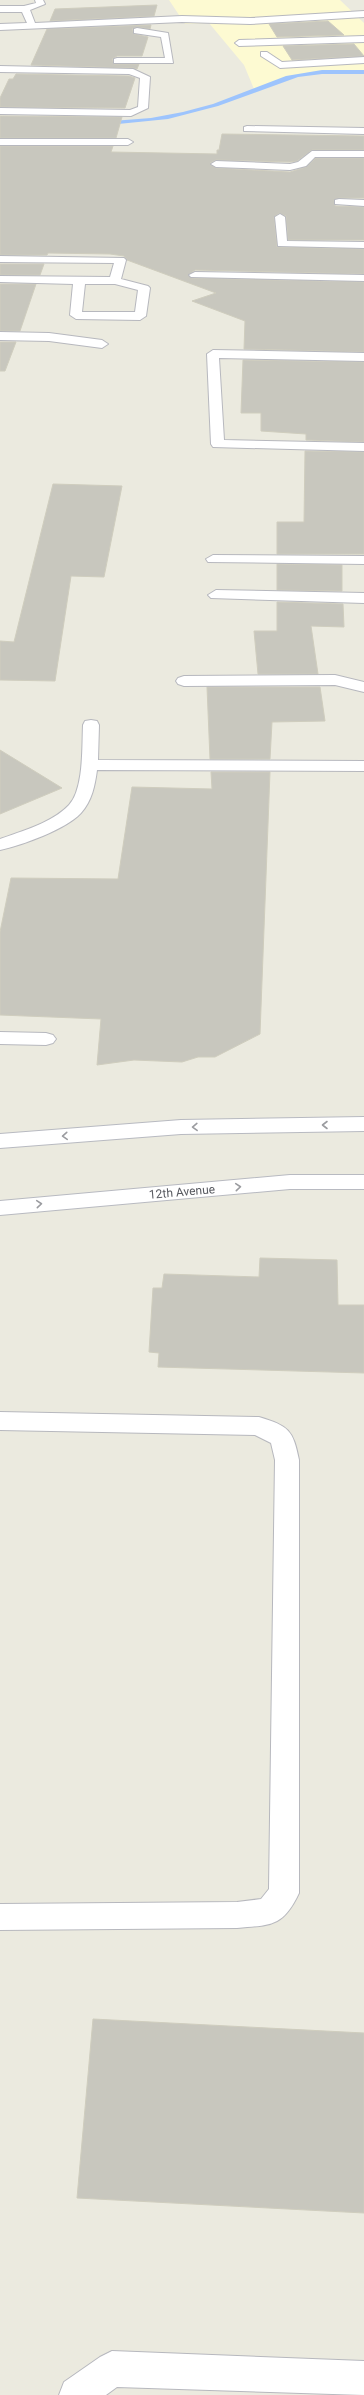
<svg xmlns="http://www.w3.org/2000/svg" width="364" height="2395" font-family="Roboto,sans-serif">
	<rect width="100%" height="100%" fill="#ebeadf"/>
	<polygon fill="#fdfad2" points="169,0 340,0 364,23 364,73 306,74 254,89 244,65 209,23 185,24"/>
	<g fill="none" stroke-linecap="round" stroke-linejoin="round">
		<polygon fill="#9dc4fd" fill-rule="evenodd" points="322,70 364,70 364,74 322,74 298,77 218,106 168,119 118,124 99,122 151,118 183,112 213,104 286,76"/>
	</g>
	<g fill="#c8c7be" stroke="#cfcdbe">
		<polygon points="157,5 154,16 50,21 55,9"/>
		<polygon points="328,21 344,35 277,37 269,24"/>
		<polygon points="151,25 150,29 137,27 132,29 134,34 148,37 142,56 117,56 112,59 114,64 139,64 137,69 133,68 31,65 47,29"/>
		<polygon points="354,44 364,56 292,60 283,46"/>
		<polygon points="16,74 129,76 135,78 125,108 0,107 0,98 9,79 13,79"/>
		<polygon points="0,116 122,117 116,138 0,138"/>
		<polygon points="222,134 364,136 364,150 312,150 297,161 290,162 216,160 210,163 216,168 290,172 306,167 316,158 364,158 364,198 339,198 334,200 335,206 364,207 364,240 288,240 286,216 279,213 274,217 277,247 364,249 364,274 195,270 188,275 191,278 364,282 364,352 244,349 245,321 192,301 216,293 127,260 124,256 110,254 48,253 47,255 0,255 0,146 113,146 111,152 217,154 217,150 219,150"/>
		<polygon points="0,264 44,264 40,275 0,275"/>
		<polygon points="0,284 36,284 20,331 0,331"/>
		<polygon points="0,342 16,342 5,371 0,371"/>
		<polygon points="243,360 364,362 364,442 306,440 306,434 261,431 261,413 241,413"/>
		<polygon points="305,451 364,452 364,554 277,554 277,522 304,522"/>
		<polygon points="53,484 122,486 104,577 71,576 55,681 0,680 0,641 14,642"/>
		<polygon points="277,564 342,565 342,591 277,590"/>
		<polygon points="277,602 343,604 344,627 311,626 318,674 258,674 254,631 277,631"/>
		<polygon points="207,687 320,687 325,721 272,722 270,759 210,759"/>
		<polygon points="0,750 62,788 0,814"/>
		<polygon points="211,772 270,772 260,1034 215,1057 198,1057 182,1062 134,1060 97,1065 101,1019 0,1015 0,932 11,878 118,879 132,787 212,789"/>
		<polygon points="260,1258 337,1260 338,1305 364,1305 364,1373 158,1367 159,1353 149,1352 153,1288 162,1288 164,1274 259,1277"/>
		<polygon points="93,2019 364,2033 364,2213 77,2198"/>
	</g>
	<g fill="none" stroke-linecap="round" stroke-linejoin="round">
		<defs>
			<g id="lane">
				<polygon points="35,0 43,0 45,4 30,10 35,23 182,16 250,18 364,11 364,17 250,24 182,22 0,30 0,24 27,23 22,12 0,12 0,6 24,6 36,3"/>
				<polygon points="137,28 168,33 173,63 114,63 114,59 117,58 165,58 161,37 134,33 134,29"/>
				<polygon points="364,36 364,42 239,46 235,43 239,40"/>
				<polygon points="261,52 267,52 282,62 364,57 364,63 280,68 261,56"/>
				<polygon points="0,66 133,69 150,77 148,108 131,116 0,114 0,108 130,110 138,107 140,78 129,74 0,72"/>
				<polygon points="247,126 364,128 364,134 244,131 244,127"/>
				<polygon points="0,139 128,139 133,142 128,145 0,145"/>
				<polygon points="312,151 364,151 364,157 315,157 306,166 290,170 216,167 211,164 216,161 290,164 298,162"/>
				<polygon points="339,199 364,200 364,206 335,204 335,200"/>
				<polygon points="280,214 285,217 287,241 364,242 364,248 278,246 275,217"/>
				<path d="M0 256 124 258 126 260 121 279 148 286 150 288 146 316 140 320 76 319 70 315 73 284 0 282V276L110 277 114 263 0 262ZM85 284H115L138 290 135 312H82Z"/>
				<polygon points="195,272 364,275 364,281 191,277 189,275"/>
				<polygon points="0,332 49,333 102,340 108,344 102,348 49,341 0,340"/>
				<polygon points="213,350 364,353 364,361 219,358 224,440 364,443 364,451 213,447 211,444 207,354"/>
				<polygon points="213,555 364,556 364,564 208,562 206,559"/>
				<polygon points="216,590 364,593 364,603 211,598 208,595"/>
				<polygon points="335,675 364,682 364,692 335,685 184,686 178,684 176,681 178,678 184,676"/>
				<path d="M91 720 97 721 99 725 98 760 364 761V771L97 770C95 785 92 801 81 813 65 830 22 845 0 850V839C22 831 52 823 69 805 84 789 82 746 83 725L85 721Z"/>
				<polygon points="0,1032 46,1033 53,1035 56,1039 53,1043 46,1045 0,1044"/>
				<path d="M0 1412 259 1417C289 1426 293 1430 299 1460V1893C283 1927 271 1925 237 1928L0 1930V1904L237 1902 261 1899 269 1889 275 1460 271 1443 255 1435 0 1430Z"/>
				<polygon points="112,2351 364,2361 364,2395 117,2387 106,2395 59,2395 64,2382 100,2357"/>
			</g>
			<g id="secondary">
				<polygon points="364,1117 364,1131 181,1134 0,1148 0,1134 181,1120"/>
				<polygon points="290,1175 364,1175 364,1189 290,1189 0,1215 0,1201"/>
			</g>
		</defs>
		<use href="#lane" stroke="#b7b8be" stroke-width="2"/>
		<use href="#secondary" stroke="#b8bac1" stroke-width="2"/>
		<use href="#lane" fill="#fff" fill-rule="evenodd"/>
		<use href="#secondary" fill="#fff" fill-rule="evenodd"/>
	</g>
	<defs><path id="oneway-chevron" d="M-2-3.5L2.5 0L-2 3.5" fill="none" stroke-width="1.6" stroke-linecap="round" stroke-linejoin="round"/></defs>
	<g stroke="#9b9ca0">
		<use href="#oneway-chevron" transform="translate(325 1125) rotate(180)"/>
		<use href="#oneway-chevron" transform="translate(195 1127) rotate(178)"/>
		<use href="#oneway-chevron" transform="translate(65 1136) rotate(176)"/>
		<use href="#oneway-chevron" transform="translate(238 1187) rotate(-5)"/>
		<use href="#oneway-chevron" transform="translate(39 1204) rotate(-5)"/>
	</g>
	<g text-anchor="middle" stroke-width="3" stroke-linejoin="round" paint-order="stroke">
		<g font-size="12" fill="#585a60" stroke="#fff">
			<text transform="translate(182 1192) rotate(-5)" y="4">12th Avenue</text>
		</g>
	</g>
</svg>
